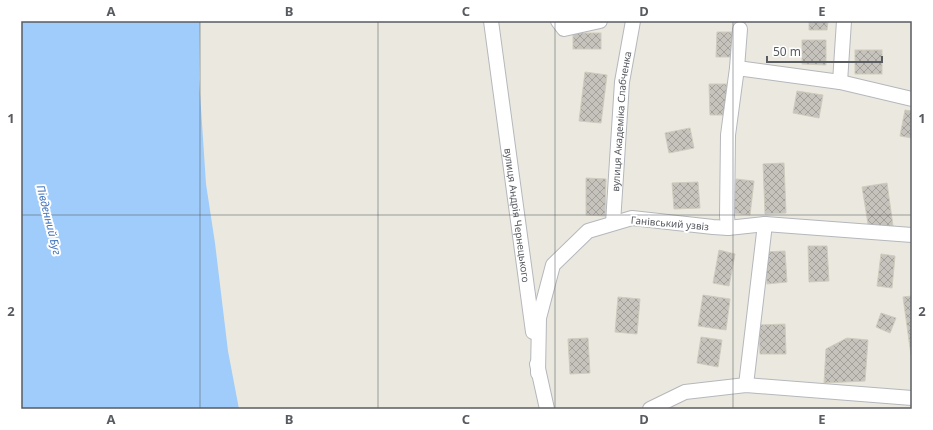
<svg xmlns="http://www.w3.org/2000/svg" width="933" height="430" font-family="'Noto Sans',sans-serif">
	<defs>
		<pattern id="building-cross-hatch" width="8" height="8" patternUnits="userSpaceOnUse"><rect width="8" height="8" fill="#c6c3bd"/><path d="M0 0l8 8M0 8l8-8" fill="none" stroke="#a4a19d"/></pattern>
	</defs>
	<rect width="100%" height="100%" fill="#ebe9df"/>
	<polygon fill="#9fccfb" points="21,21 200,21 199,78 206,184 215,243 228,351 239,409 21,409"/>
	<g fill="url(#building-cross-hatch)" stroke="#cfcbbe">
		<polygon points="809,21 828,21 827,30 809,30"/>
		<polygon points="717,32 734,32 734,57 716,57"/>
		<rect x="573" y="33" width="28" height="16"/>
		<polygon points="802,40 826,40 826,65 802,64"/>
		<rect x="855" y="50" width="27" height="24"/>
		<polygon points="585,72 607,75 601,123 579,121"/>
		<polygon points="709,84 727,84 727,115 710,115"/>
		<polygon points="797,91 823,95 819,118 793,113"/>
		<polygon points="905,110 912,111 912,138 900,136"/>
		<polygon points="690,128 694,148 669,153 665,133"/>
		<polygon points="784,163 786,213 765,214 763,164"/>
		<polygon points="586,178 606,179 605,216 586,215"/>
		<polygon points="736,179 754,181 750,215 733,213"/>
		<polygon points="698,182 700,208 674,209 672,183"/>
		<polygon points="887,183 893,226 869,230 862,187"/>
		<polygon points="808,246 827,246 829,281 809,282"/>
		<polygon points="719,250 735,254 729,286 713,283"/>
		<polygon points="785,251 787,282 767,284 765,252"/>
		<polygon points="881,254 895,256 892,288 877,286"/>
		<polygon points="703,295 730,299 726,330 698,326"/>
		<polygon points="912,296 912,355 911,355 903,297"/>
		<polygon points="618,297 640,299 637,334 615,332"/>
		<polygon points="881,313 896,318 890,333 876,327"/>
		<polygon points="785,324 786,354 760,354 759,325"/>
		<polygon points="701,337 722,340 718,367 697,363"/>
		<polygon points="588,338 590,373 570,374 568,339"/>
		<polygon points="847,338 868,340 865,381 824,383 826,349"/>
	</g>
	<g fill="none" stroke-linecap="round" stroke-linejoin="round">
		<defs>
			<g id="minor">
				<path id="s1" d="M491 21 533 332"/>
				<polyline points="558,21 564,29 600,21"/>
				<polyline points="737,68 840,82 912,99"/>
				<polyline points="840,82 844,21"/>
				<path id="s2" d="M613 223 622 82 633 21"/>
				<polyline points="728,228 727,216 728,135 737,68 740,29"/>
				<polyline points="537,364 547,409"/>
				<polyline points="538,373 539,318 553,265 588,231 632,218 713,227 728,228 765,224 912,235"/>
				<polyline points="746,385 765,224"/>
				<polyline points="650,409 685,392 746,385 912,398"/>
			</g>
		</defs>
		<use href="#minor" stroke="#b5b7bc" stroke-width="16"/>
		<use href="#minor" stroke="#fff" stroke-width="14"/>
	</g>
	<path fill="none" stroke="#585b60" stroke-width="1" stroke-opacity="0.55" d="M200 21V409M378 21V409M555 21V409M733 21V409M21 215H912"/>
	<g text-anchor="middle" stroke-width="4" stroke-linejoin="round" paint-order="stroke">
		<g font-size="10" fill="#585b60" stroke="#fff">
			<text dy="4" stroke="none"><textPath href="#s2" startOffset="102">вулиця Академіка Слабченка</textPath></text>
			<text dy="4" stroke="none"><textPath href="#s1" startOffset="196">вулиця Андрія Чернецького</textPath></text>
			<text transform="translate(670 223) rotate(5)" y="4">Ганівський узвіз</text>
		</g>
		<g font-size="11" font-style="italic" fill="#4475bc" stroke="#fff">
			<text transform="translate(49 220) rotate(76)" y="4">Південний Буг</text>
		</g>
	</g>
	<rect width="933" height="430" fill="none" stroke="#ffffff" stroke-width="44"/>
	<path d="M767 56v6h115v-6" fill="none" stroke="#585b60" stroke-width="2"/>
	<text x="773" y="56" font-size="12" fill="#585b60" stroke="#ffffff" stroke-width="3" paint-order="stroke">50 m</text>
	<rect x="22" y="22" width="889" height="386" fill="none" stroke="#585b60" stroke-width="1.5"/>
	<g font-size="13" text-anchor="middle" font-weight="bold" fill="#585b60">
		<text x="111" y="16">A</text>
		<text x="289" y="16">B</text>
		<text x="466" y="16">C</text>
		<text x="644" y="16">D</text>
		<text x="822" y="16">E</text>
		<text x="11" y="123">1</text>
		<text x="922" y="123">1</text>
		<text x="11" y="316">2</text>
		<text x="922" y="316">2</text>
		<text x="111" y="424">A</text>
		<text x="289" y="424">B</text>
		<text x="466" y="424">C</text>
		<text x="644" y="424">D</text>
		<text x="822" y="424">E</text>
	</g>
</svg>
